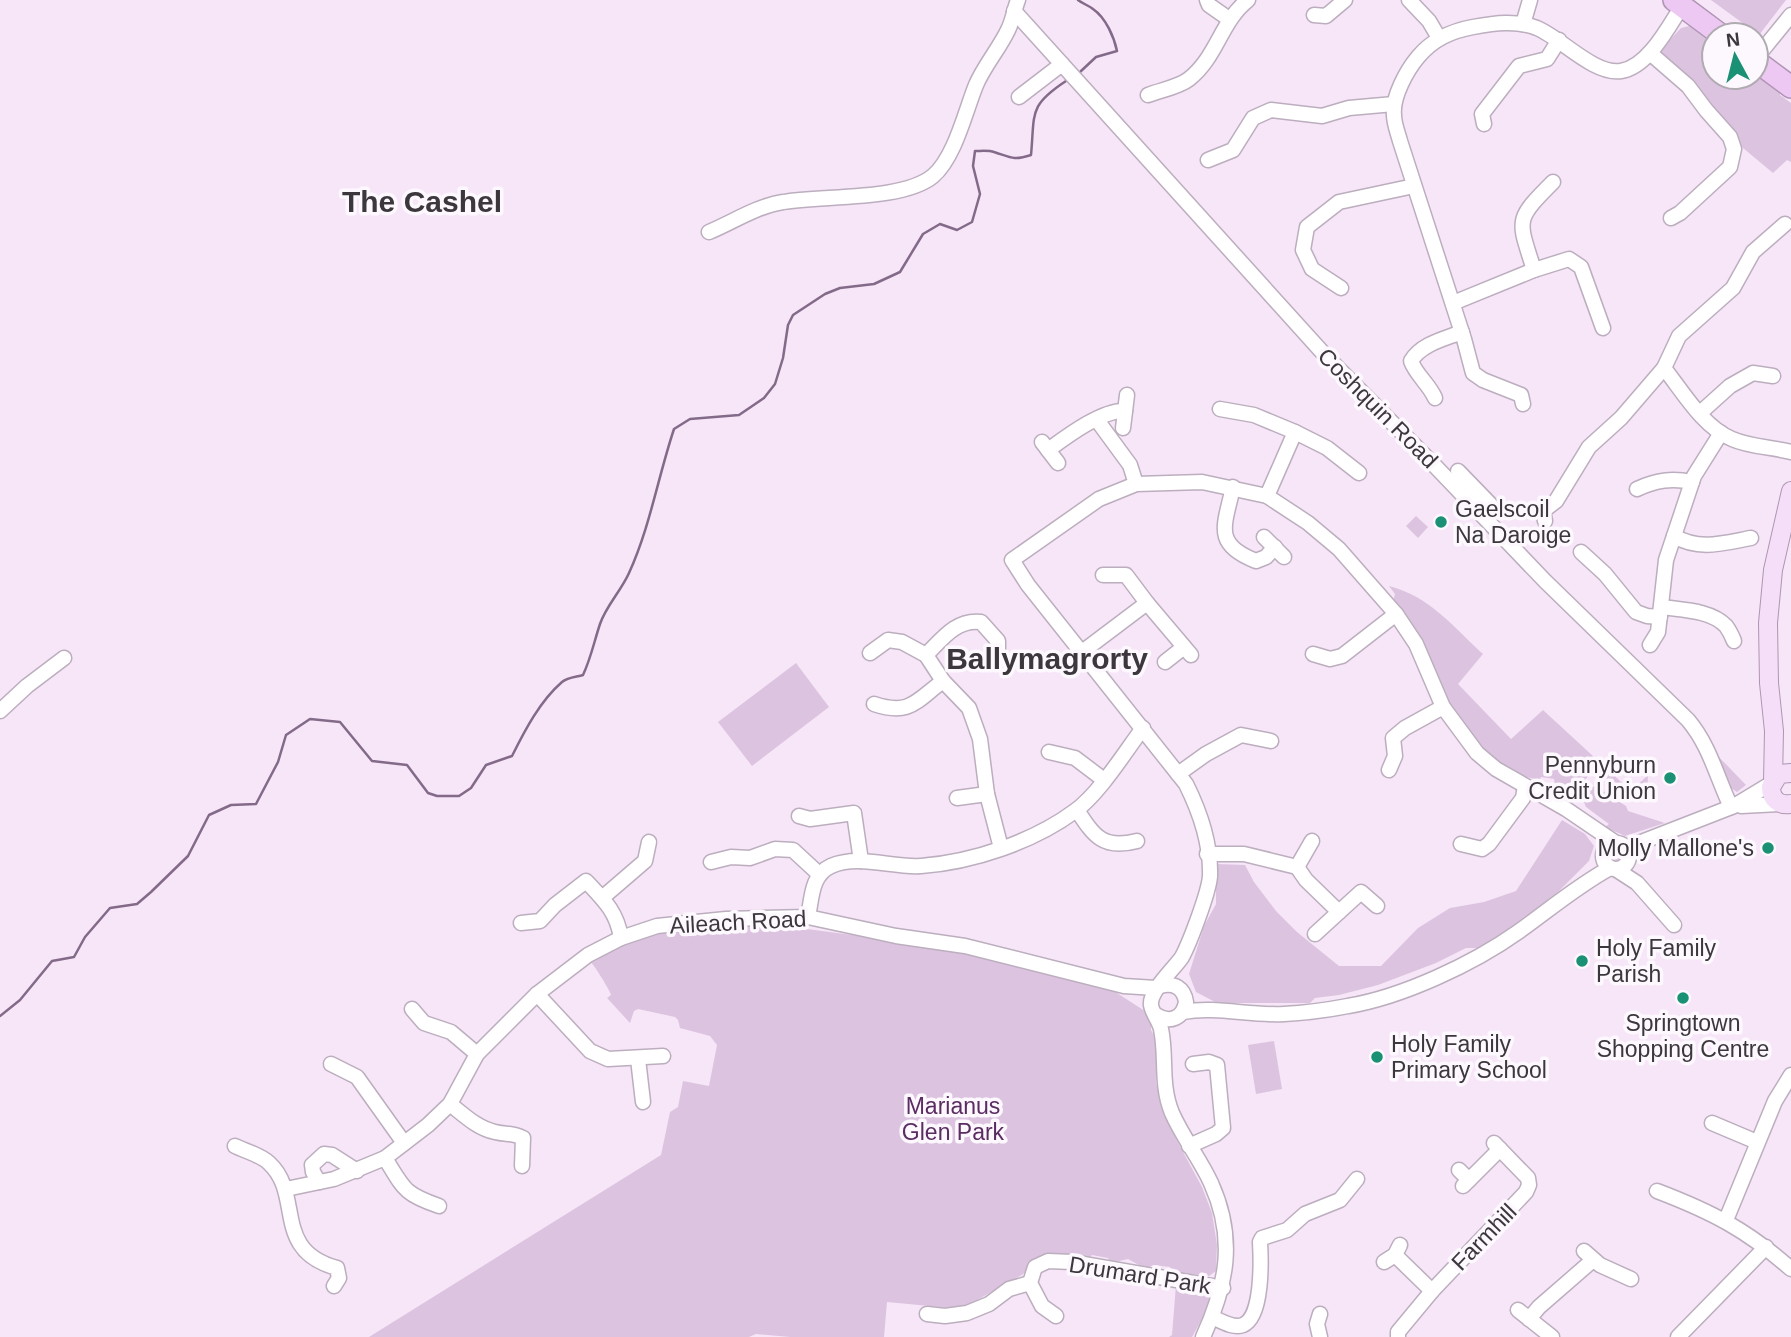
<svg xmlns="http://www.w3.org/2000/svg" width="1791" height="1337" font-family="Helvetica,sans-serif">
	<rect width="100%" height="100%" fill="#f6e6f8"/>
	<g fill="#dcc4e0">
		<polygon points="1711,0 1786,0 1759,35"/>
		<polygon points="1693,25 1714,39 1714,77 1756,77 1756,73 1779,86 1780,95 1791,103 1791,162 1787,160 1773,173 1743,148 1660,57 1660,50 1681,28"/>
		<polygon points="1416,516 1428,527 1418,538 1406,526"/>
		<path d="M1389 586C1431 597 1452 626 1483 654L1458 684 1511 739 1543 710 1631 791 1648 775 1647 794C1624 803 1615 783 1598 773L1588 776 1578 790 1573 788 1566 796 1556 789 1554 779 1541 777 1540 780 1517 775 1487 758 1459 721 1393 601 1395 594Z"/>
		<polygon points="796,663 829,707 752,766 718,722"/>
		<polygon points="1715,753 1746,785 1737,792 1728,786"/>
		<polygon points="1595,786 1626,806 1628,811 1665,823 1625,836 1605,827 1609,824 1586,807 1584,802 1588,789"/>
		<polygon points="1562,820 1585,834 1594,846 1589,861 1554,896 1518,924 1479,948 1466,948 1436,963 1378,985 1339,995 1315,998 1310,1003 1217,1003 1196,992 1189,974 1204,926 1216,904 1216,864 1245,865 1254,882 1276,911 1297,932 1339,966 1381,966 1418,928 1450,908 1484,902 1516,891"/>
		<circle cx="1616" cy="856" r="9"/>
		<path d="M737 924 777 925 965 950 1103 984 1151 1015V1030L1157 1041 1156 1083 1164 1112 1176 1139 1202 1187 1212 1213 1217 1245 1216 1271 1209 1276C1197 1274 1185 1275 1173 1273L1170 1267 1153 1265 1146 1269 1128 1259 1111 1263 1108 1258 1092 1255 1088 1259 1054 1253 1020 1276 961 1309 887 1302 884 1337H790L756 1334 749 1337H369L661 1155 670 1112 678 1107 683 1081 709 1086 717 1045 710 1036 680 1028 678 1020 675 1017 638 1009 634 1011 630 1023 607 998 611 995C610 990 595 967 591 962L628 941 653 934Z"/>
		<polygon points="1274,1041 1282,1089 1256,1094 1248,1045"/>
		<polygon points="1176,1285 1209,1292 1211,1296 1202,1319 1192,1337 1169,1337 1172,1335"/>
	</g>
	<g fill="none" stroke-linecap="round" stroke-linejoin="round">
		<g stroke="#846a89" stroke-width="2.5">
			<path d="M1078 0C1083 4 1088 5 1093 9 1106 18 1114 37 1117 51L1096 57 1080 72"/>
			<path d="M0 1016 20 1000 52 961 74 957 85 937 110 908 137 904 151 892 188 856 209 815 231 805 256 804 278 762 286 735 310 719 340 722 372 761 407 765 428 793 437 796H459L471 788 486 765 512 756C525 730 540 701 562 682 568 677 577 677 583 675 591 658 594 642 600 624 606 606 621 591 629 573 650 527 658 477 674 429L690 419 739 415 764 398 775 384 783 358 788 325 793 315 825 294 840 288 874 284 900 272 923 234 940 224 957 230 972 222 980 194 973 166 975 151C981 151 989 150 994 152 1010 157 1013 161 1031 155 1035 113 1028 106 1066 81"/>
		</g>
		<defs>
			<g id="minor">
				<polyline points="1207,0 1209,5 1229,19"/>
				<polyline points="1409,0 1429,21 1439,38"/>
				<path d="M1014 11 1323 353 1436 467 1545 581 1688 720C1710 746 1717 778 1731 807"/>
				<polyline points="1314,15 1326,16 1345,0"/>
				<polyline points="1523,24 1530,0"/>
				<polyline points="1650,53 1688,86 1706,110 1730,137 1734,149 1730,167 1680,213 1671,218"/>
				<polyline points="1756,58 1791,15"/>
				<path d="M1148 95C1161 90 1179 87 1189 79 1217 57 1221 21 1248 0"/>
				<polyline points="1019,97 1062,64"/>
				<polyline points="1484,124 1482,114 1519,66 1547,59 1559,40"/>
				<polyline points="1208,160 1233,150 1253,118 1271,110 1322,116 1349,108 1394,104"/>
				<path d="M1785 224 1753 252 1733 288 1679 336 1664 368C1683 392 1703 427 1732 439 1750 447 1772 447 1791 452"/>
				<path d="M709 232C733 222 757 206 783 202 822 195 903 201 933 176 955 157 965 112 976 85 984 66 999 49 1008 30 1013 20 1014 10 1018 0"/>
				<path d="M1534 270C1518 219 1514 221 1553 182"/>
				<polyline points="1341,288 1312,269 1303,250 1307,227 1339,202 1414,186"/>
				<polyline points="1453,303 1534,270 1569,259 1581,267 1603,328"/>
				<path d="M1435 398C1429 384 1416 375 1411 361 1421 344 1444 339 1462 332"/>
				<path d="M1523 404 1521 395 1483 380 1473 373 1464 339 1400 141C1398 133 1394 124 1394 115 1392 97 1407 70 1418 57 1433 39 1451 31 1473 27 1495 23 1516 20 1537 28 1561 38 1594 75 1621 71 1648 67 1669 26 1682 6"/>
				<polyline points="1220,409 1254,415 1295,432"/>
				<polyline points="1700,413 1730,386 1753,373 1773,376"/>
				<polyline points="1097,420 1130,465 1136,484"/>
				<polyline points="1123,428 1127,395"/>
				<polyline points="1042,442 1058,463"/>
				<path d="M1048 450C1066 437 1103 409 1125 411"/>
				<polyline points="1458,471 1490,504"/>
				<path d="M1233 487C1225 525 1212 544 1256 561L1266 557 1275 547"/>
				<path d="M1637 489C1656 480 1672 478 1692 482"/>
				<polyline points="1267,496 1295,432 1327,448 1359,473"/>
				<polyline points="1545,521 1543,511 1556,501 1589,447 1621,418 1664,368"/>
				<path d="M1674 536C1699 551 1724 543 1751 538"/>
				<polyline points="1264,537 1284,557"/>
				<polyline points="1581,552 1605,574 1636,612 1647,616 1660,617"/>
				<polyline points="1103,575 1126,575 1147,603"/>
				<path d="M1662 607C1682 610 1711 610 1726 626 1729 630 1732 636 1734 641"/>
				<polyline points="1650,645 1658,632 1666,560 1694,476 1721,433"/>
				<polyline points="1082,652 1147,603 1191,655"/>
				<polyline points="870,653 888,640 902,642 926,655 943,681 969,708 980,739 987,794 1001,848"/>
				<polyline points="1313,654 1330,659 1342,656 1396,614"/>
				<path d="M926 655C942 639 956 619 981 622L998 641V655"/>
				<polyline points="1165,662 1184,647"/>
				<path d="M874 704C910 716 916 701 943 681"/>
				<polyline points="0,711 27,686 64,658"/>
				<polyline points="1049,752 1075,758 1104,780"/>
				<polyline points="1389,770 1395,756 1393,738 1405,728 1443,707"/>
				<polyline points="1178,774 1206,754 1241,735 1271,741"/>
				<polyline points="957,798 987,794"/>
				<polyline points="1741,806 1781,804"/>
				<path d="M1077 810C1094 836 1103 850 1137 841"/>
				<polyline points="799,816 810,819 854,813 861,861"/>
				<circle cx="1616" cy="856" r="13"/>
				<polyline points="1461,844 1482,849 1489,844 1523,798 1525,786"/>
				<polyline points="1626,848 1734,806 1772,783"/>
				<polyline points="1207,854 1244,854 1297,867 1306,880 1339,912 1361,892 1377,906"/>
				<polyline points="711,862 731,857 750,858 775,849 793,850 819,874"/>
				<polyline points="1297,867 1312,841"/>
				<polyline points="1617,870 1637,883 1674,925"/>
				<polyline points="602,898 645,861 649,842"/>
				<path d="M808 917C812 898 811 875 831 866 859 854 892 868 921 866 973 862 1033 842 1075 811 1099 794 1125 752 1143 728"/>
				<path d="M521 923 540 921 555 905 586 881C604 900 617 912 621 938"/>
				<polyline points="1315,934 1339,912"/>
				<polyline points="537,994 590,1051 608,1059 663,1056"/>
				<polyline points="412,1009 424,1023 451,1032 477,1054"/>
				<path d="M1183 1012C1216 1006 1250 1016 1284 1014 1305 1013 1327 1010 1348 1006 1402 997 1473 964 1518 932 1549 910 1577 886 1610 868"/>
				<path d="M1156 1015C1170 1024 1183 1018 1186 1002 1184 988 1174 982 1160 986"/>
				<polyline points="638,1059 643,1102"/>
				<polyline points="331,1064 357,1077 404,1143"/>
				<path d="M450 1104C464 1115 477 1128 495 1132 507 1135 511 1132 523 1138L522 1166"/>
				<polyline points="1712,1123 1757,1142"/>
				<path d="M235 1146C245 1151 261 1155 269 1163 304 1195 271 1250 337 1268L339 1278 334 1286"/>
				<polyline points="1189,1146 1216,1134 1223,1128 1217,1065 1209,1062 1193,1064"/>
				<path d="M385 1158C404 1189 404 1194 439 1206"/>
				<polyline points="1459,1170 1469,1180"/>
				<polyline points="319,1182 313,1172 312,1165 324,1154 332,1155 357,1171"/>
				<polyline points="1463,1186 1500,1149"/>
				<polyline points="286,1189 334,1179 385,1158 428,1125 450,1104 477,1054 537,994 588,955 621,938 657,926 726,919 808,917 896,936 965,946 1124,986 1156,988"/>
				<path d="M1657 1191C1712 1212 1747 1230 1791 1269"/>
				<polyline points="1726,1220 1775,1101 1791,1075"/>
				<polyline points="1584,1251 1600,1265 1631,1279"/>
				<polyline points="1395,1255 1432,1291"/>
				<polyline points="1384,1262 1395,1255 1400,1245"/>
				<polyline points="1518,1310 1552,1337"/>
				<polyline points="927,1314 945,1316 967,1313 989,1304 1009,1289 1030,1283"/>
				<polyline points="1056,1316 1042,1306 1030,1283 1035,1267 1048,1261 1072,1262 1223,1288"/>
				<path d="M1212 1317C1221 1321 1234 1329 1243 1325 1263 1317 1261 1259 1260 1242L1262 1238 1287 1230 1305 1214 1340 1200 1357 1179"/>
				<polyline points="1529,1319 1539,1307 1593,1260"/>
				<path d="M1203 1337C1227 1285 1236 1238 1211 1183 1200 1159 1183 1138 1172 1113 1160 1084 1167 1057 1161 1029 1159 1020 1152 1013 1151 1005 1149 991 1174 969 1182 957 1190 942 1209 892 1210 876 1211 844 1200 812 1186 784L1028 585 1012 560 1099 499 1136 484 1202 482 1267 496 1308 523 1339 549 1396 614 1416 644 1443 707 1477 753 1496 769 1566 809 1616 843"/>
				<polyline points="1320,1337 1317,1324 1320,1314"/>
				<polyline points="1398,1337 1398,1332 1432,1291 1526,1192 1529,1185 1528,1178 1494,1143"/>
				<polyline points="1678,1337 1766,1247"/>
			</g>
			<g id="major">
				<path d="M1791 773 1779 774 1771 787C1771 799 1779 806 1791 804"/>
				<polyline points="1773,782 1774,731 1769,683 1768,623 1773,570 1791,491"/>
			</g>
			<g id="highway">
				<polyline points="1674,0 1721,35"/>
				<polyline points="1756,61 1791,87"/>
			</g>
		</defs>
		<use href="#minor" stroke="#bcaebe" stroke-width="17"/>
		<use href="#major" stroke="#af95b3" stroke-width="20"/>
		<use href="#highway" stroke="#af95b3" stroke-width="24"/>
		<use href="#minor" stroke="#fff" stroke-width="14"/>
		<use href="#major" stroke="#f4def8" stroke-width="18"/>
		<use href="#highway" stroke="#edc8f3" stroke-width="21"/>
	</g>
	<g fill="#1a9074" stroke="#fdf7fe" stroke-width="2.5">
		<circle cx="1441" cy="522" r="7"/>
		<circle cx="1670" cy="778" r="7"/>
		<circle cx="1768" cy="848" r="7"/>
		<circle cx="1582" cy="961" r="7"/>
		<circle cx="1683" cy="998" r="7"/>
		<circle cx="1377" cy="1057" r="7"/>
	</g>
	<g text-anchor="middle" stroke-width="7" stroke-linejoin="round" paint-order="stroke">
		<g font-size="23" fill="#3c363d" stroke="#fdf7fe">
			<text transform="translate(1378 408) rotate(45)" y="8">Coshquin Road</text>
			<text transform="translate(738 922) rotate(-3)" y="8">Aileach Road</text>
			<text transform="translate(1484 1237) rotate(-46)" y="8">Farmhill</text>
			<text transform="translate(1140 1275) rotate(9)" y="8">Drumard Park</text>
		</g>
		<g font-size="23" fill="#3c363d" stroke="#fdf7fe" text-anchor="start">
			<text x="1455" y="517">Gaelscoil<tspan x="1455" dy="26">Na Daroige</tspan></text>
			<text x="1656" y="773" text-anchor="end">Pennyburn<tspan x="1656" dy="26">Credit Union</tspan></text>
			<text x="1754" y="856" text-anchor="end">Molly Mallone's</text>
			<text x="1596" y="956">Holy Family<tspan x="1596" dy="26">Parish</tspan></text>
			<text x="1683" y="1031" text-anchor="middle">Springtown<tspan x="1683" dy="26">Shopping Centre</tspan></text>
			<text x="1391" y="1052">Holy Family<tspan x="1391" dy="26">Primary School</tspan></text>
		</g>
		<g font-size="23" fill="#5a2d62" stroke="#fdf7fe">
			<text x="953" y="1114">Marianus<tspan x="953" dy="26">Glen Park</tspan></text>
		</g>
		<g font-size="30" font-weight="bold" fill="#3c363d" stroke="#fdf7fe">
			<text x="422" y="212">The Cashel</text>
			<text x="1047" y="669">Ballymagrorty</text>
		</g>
	</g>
	<g transform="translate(1735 56) rotate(353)"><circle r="33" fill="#fdf7fe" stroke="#b0aab1" stroke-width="2"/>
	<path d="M0-5L12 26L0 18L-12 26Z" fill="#1a9074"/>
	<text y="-10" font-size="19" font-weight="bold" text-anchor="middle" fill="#3c363d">N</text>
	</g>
</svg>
